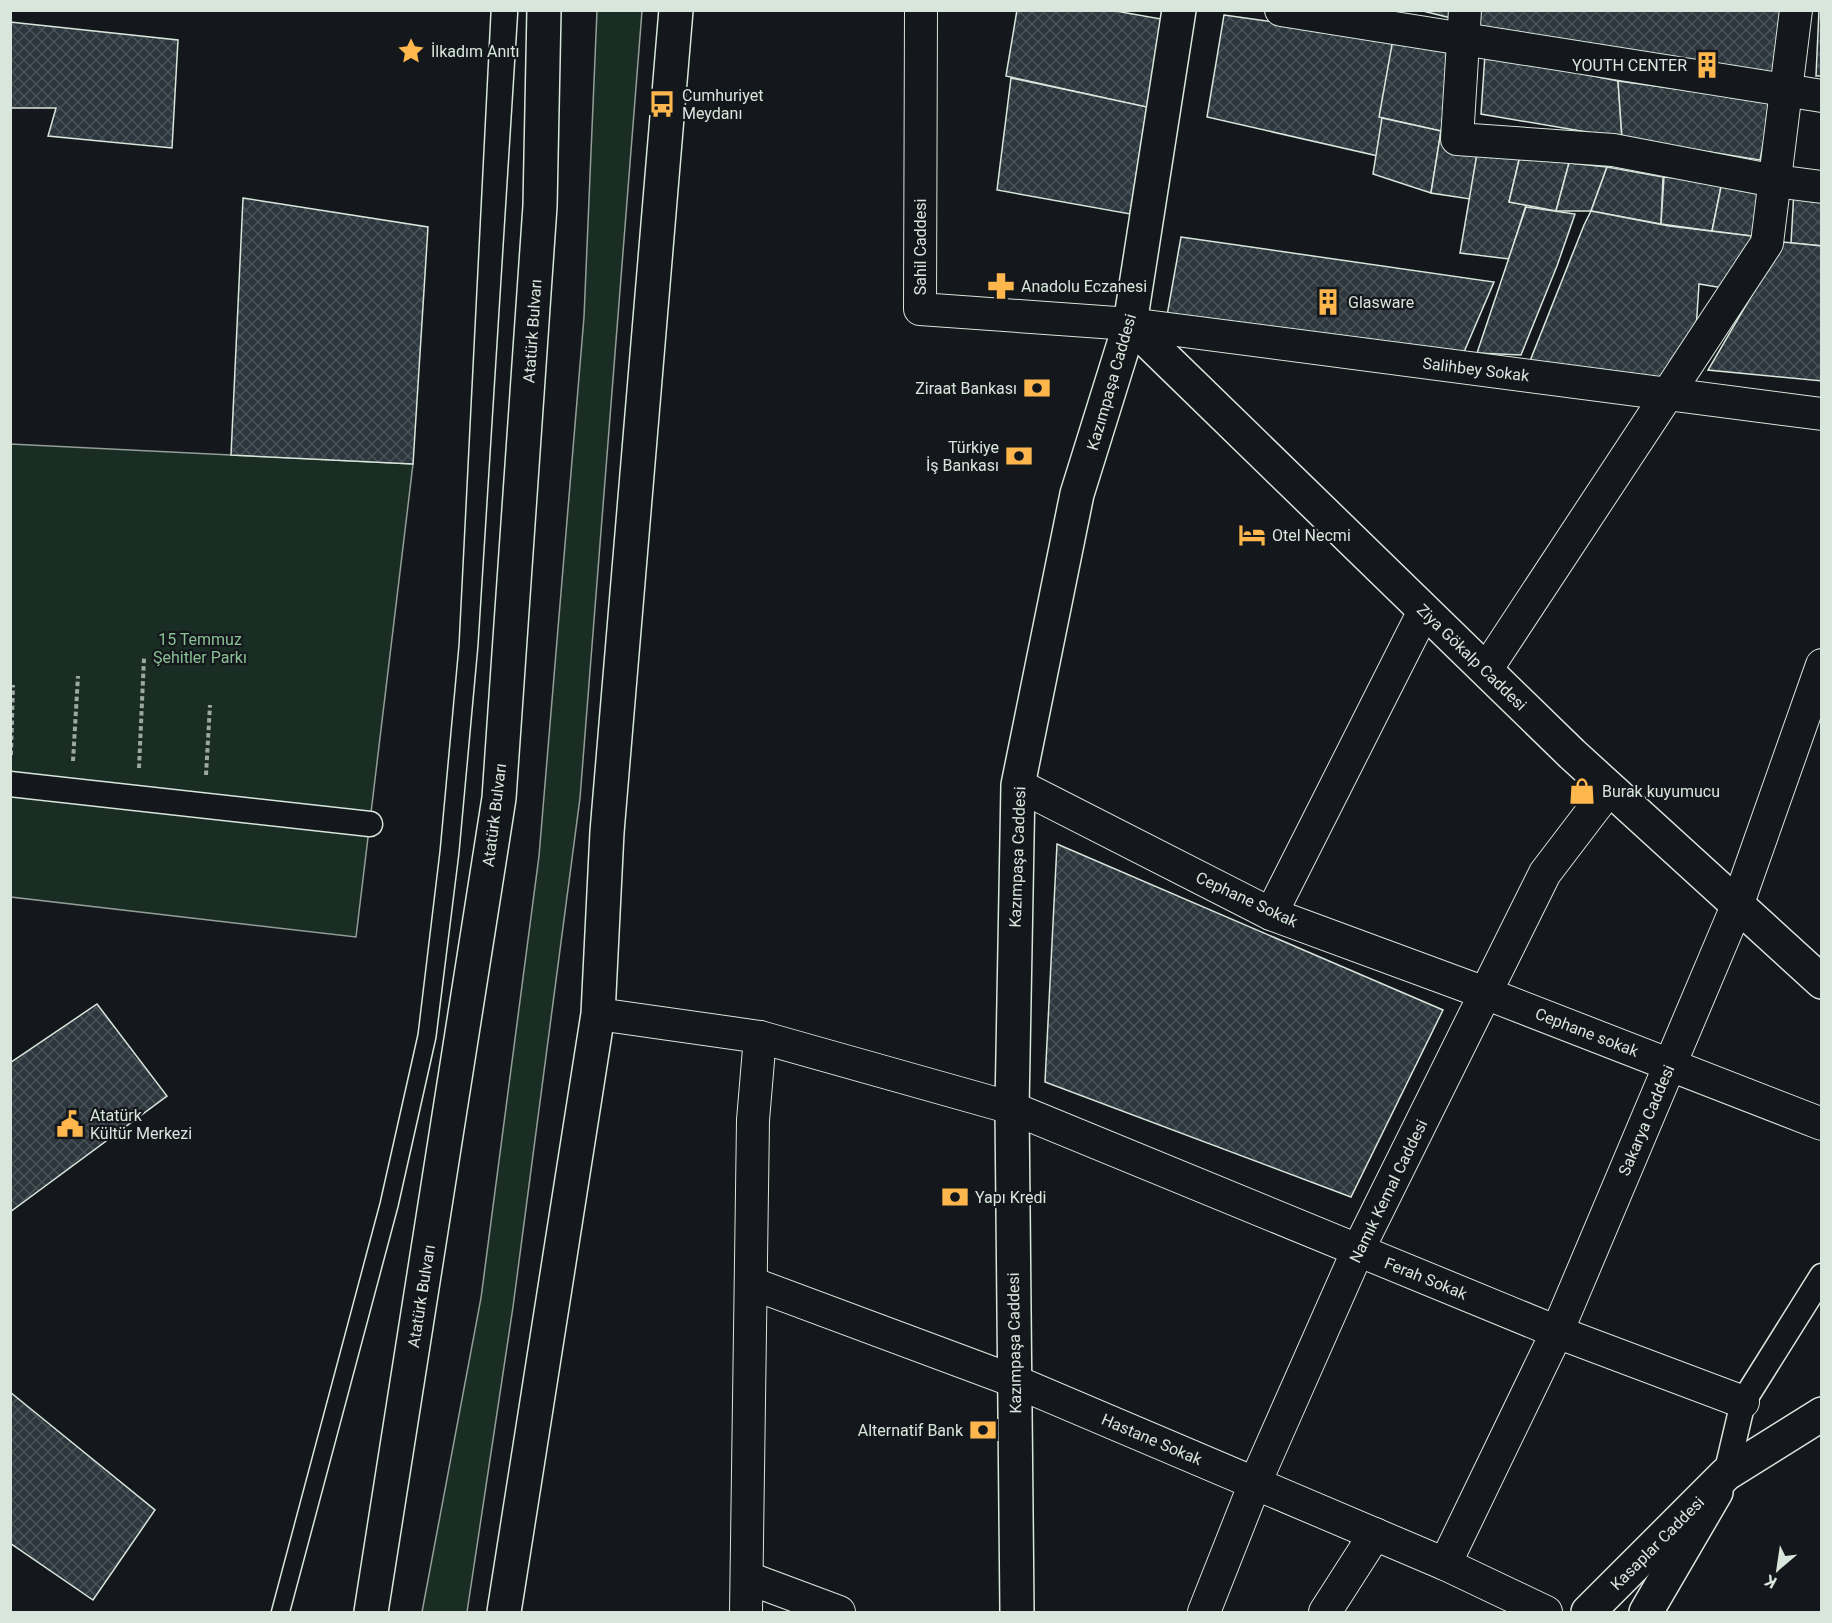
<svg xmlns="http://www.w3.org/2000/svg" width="1832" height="1623" font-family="Roboto,sans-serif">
	<defs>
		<pattern id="building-cross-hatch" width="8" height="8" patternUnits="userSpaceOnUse" patternTransform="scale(1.5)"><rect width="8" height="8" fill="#2c363c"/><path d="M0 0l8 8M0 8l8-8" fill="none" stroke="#4a5358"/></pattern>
	</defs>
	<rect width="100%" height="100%" fill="#14181c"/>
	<g fill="#1a2d24" stroke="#939e99" stroke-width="1.5">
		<polygon points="597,11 642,11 580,798 513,1307 467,1612 422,1612 481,1298 539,856 584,317"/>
		<polygon points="10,444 413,464 356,937 11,897"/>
	</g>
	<g fill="url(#building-cross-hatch)" stroke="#d8e6dc" stroke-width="1.5">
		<polygon points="1017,10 1110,10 1167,20 1155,109 1006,76"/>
		<polygon points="1419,10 1457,10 1455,19"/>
		<polygon points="1465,10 1796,10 1786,91 1464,40"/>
		<polygon points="1819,10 1822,10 1822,76 1816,76"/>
		<polygon points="1224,15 1393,39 1378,156 1207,117"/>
		<polygon points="10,22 178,40 172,148 48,136 56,108 10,108"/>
		<polygon points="1393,39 1457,47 1441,131 1379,117"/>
		<polygon points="1485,54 1618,81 1622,138 1481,114"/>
		<polygon points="1011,78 1147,107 1130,214 997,190"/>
		<polygon points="1618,81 1772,102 1760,160 1622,138"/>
		<polygon points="1382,118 1441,131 1431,193 1373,174"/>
		<polygon points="1441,131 1479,142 1470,199 1431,193"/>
		<polygon points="1479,142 1520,156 1509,202 1526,205 1509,259 1460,253"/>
		<polygon points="1520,156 1569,163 1556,211 1509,202"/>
		<polygon points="1569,163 1607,167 1591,211 1556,211"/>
		<polygon points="1607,167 1663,177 1661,224 1591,211"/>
		<polygon points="1664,177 1722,182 1712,231 1661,224"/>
		<polygon points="1775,181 1760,237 1712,231 1722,182"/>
		<polygon points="1794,190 1822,192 1822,246 1791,243"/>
		<polygon points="243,198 428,227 413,464 231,455"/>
		<polygon points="1526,207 1575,214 1557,266 1521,355 1477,353"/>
		<polygon points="1591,211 1669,226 1760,237 1723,288 1699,284 1696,330 1658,381 1530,361 1584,225"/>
		<polygon points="1181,237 1494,282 1461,359 1166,321"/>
		<polygon points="1783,242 1822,246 1822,381 1708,370"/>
		<polygon points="1057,844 1443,1010 1351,1197 1045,1082"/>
		<polygon points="97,1004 167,1096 10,1212 10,1063"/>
		<polygon points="10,1392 155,1510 93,1600 10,1543"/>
	</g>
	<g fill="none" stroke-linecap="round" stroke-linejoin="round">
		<defs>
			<g id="pedestrian">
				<polyline points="10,784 370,824"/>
				<polyline points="1726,1474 1743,1402 1822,1276"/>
			</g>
			<g id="minor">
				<polyline points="921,10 920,309 1130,324 1822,414"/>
				<polyline points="1281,10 1822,96"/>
				<polyline points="1465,10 1457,139 1613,150 1775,181 1822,187"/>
				<polyline points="1486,670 1767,243 1796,10"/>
				<polyline points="1018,785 1271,914 1485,993 1822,1124"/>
				<polyline points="1271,914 1424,611"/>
				<polyline points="598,1014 760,1037 753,1120 746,1612"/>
				<polyline points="760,1037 1012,1108 1557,1332 1743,1402"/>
				<polyline points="751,1283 1014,1381 1445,1564 1546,1612"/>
				<polyline points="1445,1564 1557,1332 1737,906 1822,665"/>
				<polyline points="748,1578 839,1612"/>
				<polyline points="1204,1612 1255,1483 1358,1250 1545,873 1609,789"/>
				<polyline points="1325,1612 1375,1534"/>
			</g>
			<polyline id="tertiary" points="1646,1612 1716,1492"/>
			<g id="secondary">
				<polyline points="1130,324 1572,754 1822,982"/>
				<polyline points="1017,1612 1012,1108 1018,785 1077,494 1130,324 1179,10"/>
				<polyline points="1588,1612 1726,1474 1822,1414"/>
			</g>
			<g id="primary">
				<polyline points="371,1612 499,798 540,206 544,10"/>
				<polyline points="504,1612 598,1014 607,832 676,10"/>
			</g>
		</defs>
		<use href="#pedestrian" stroke="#d8e6dc" stroke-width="27"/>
		<use href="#minor" stroke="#d8e6dc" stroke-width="34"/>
		<use href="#tertiary" stroke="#d8e6dc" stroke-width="36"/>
		<use href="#secondary" stroke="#d8e6dc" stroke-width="36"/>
		<use href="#primary" stroke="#d8e6dc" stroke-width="36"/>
		<g stroke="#9da8a2" stroke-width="4" stroke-dasharray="4.5 3" stroke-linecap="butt">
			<polyline points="11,755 13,685"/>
			<polyline points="73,761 78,676"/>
			<polyline points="139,768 144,658"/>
			<polyline points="206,775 210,705"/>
		</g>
		<use href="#pedestrian" stroke="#14181c" stroke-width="24"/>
		<use href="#minor" stroke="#14181c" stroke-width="32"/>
		<use href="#tertiary" stroke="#14181c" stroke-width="33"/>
		<use href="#secondary" stroke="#14181c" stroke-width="33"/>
		<use href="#primary" stroke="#14181c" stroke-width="33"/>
		<g stroke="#d8e6dc" stroke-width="1.5">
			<polyline points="271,1612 380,1203 418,1034 440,851 459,645 491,10"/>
			<polyline points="290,1612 398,1207 436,1038 459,853 478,646 518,10"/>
		</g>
	</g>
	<defs>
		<symbol id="sight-bare" viewBox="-9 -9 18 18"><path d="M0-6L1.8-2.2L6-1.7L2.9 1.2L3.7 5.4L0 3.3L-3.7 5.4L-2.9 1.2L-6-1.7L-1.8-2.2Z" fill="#ffb74d" stroke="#14181c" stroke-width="2.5" paint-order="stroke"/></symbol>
		<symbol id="building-bare" viewBox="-9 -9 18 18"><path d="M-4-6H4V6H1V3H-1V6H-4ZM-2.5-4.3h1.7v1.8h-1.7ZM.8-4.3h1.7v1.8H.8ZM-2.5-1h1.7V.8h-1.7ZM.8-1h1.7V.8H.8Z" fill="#ffb74d" stroke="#14181c" stroke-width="2.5" paint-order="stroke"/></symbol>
		<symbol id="bus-bare" viewBox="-9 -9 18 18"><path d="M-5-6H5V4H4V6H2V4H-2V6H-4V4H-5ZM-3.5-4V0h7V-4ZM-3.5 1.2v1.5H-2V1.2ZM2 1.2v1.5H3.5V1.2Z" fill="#ffb74d" stroke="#14181c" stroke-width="2.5" paint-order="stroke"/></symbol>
		<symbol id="pharmacy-bare" viewBox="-9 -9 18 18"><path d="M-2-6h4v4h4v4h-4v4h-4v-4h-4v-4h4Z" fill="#ffb74d" stroke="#14181c" stroke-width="2.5" paint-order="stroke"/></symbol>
		<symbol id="bank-bare" viewBox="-9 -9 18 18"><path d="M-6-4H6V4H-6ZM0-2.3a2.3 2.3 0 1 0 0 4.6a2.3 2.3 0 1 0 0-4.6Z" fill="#ffb74d" stroke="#14181c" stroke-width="2.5" paint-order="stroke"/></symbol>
		<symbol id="hotel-bare" viewBox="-9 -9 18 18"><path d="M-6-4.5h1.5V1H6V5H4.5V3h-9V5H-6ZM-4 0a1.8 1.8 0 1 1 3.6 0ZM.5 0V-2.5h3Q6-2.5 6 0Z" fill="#ffb74d" stroke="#14181c" stroke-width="2.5" paint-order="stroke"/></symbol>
		<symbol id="shop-bare" viewBox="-9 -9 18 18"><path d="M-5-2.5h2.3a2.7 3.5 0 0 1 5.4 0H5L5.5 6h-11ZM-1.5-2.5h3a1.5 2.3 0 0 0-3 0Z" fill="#ffb74d" stroke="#14181c" stroke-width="2.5" paint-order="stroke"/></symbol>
		<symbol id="civic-bare" viewBox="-9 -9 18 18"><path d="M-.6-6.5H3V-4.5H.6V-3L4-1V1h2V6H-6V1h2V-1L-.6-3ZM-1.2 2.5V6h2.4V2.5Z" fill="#ffb74d" stroke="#14181c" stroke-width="2.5" paint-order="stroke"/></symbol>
	</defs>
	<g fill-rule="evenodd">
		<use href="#sight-bare" x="392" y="32" width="38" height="38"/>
		<use href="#building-bare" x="1688" y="46" width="38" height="38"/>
		<use href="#bus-bare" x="643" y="85" width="38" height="38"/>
		<use href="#pharmacy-bare" x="982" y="267" width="38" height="38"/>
		<use href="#building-bare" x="1309" y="283" width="38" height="38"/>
		<use href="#bank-bare" x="1018" y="369" width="38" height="38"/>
		<use href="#bank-bare" x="1000" y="437" width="38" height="38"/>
		<use href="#hotel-bare" x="1233" y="516" width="38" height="38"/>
		<use href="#shop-bare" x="1563" y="772" width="38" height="38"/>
		<use href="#civic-bare" x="51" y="1105" width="38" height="38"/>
		<use href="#bank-bare" x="936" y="1178" width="38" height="38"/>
		<use href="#bank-bare" x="964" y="1411" width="38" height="38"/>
	</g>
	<g text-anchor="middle" stroke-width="4.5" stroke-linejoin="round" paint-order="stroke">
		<g font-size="16" fill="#d8e6dc" stroke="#14181c" text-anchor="start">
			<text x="431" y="57">İlkadım Anıtı</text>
			<text x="1687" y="71" text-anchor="end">YOUTH CENTER</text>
			<text x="682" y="101">Cumhuriyet<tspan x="682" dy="18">Meydanı</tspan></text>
			<text x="1021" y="292">Anadolu Eczanesi</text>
			<text x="1348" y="308">Glasware</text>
			<text x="1017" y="394" text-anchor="end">Ziraat Bankası</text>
			<text x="999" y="453" text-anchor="end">Türkiye<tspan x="999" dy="18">İş Bankası</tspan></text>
			<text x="1272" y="541">Otel Necmi</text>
			<text x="1602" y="797">Burak kuyumucu</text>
			<text x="90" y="1121">Atatürk<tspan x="90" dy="18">Kültür Merkezi</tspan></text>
			<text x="975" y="1203">Yapı Kredi</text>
			<text x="963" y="1436" text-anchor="end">Alternatif Bank</text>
		</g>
		<g font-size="16" fill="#d8e6dc" stroke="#14181c">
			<text transform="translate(920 247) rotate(-90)" y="6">Sahil Caddesi</text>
			<text transform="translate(532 331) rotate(-86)" y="6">Atatürk Bulvarı</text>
			<text transform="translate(1476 369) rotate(7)" y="6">Salihbey Sokak</text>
			<text transform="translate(1111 382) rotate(-74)" y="6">Kazımpaşa Caddesi</text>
			<text transform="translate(1472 657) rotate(44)" y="6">Ziya Gökalp Caddesi</text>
			<text transform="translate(494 815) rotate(-83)" y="6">Atatürk Bulvarı</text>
			<text transform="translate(1017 857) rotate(-88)" y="6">Kazımpaşa Caddesi</text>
			<text transform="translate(1247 899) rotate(25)" y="6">Cephane Sokak</text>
			<text transform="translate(1587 1032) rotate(21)" y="6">Cephane sokak</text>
			<text transform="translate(1646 1120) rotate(-67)" y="6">Sakarya Caddesi</text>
			<text transform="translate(1388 1191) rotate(-64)" y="6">Namık Kemal Caddesi</text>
			<text transform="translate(1426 1278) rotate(22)" y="6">Ferah Sokak</text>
			<text transform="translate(421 1296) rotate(-81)" y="6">Atatürk Bulvarı</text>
			<text transform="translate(1014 1343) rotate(-91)" y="6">Kazımpaşa Caddesi</text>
			<text transform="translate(1152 1439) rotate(23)" y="6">Hastane Sokak</text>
			<text transform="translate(1657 1543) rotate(-45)" y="6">Kasaplar Caddesi</text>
		</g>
		<g font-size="16" fill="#8ac095" stroke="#14181c">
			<text x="200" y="645">15 Temmuz<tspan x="200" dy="18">Şehitler Parkı</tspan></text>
		</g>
	</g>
	<rect width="1832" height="1623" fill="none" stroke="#d8e6dc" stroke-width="24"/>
	<g transform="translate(1778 1569) rotate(209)" stroke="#14181c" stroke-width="4.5" paint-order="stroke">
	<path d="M0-4.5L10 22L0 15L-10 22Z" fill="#d8e6dc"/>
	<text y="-9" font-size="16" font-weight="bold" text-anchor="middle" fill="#d8e6dc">K</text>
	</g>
</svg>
